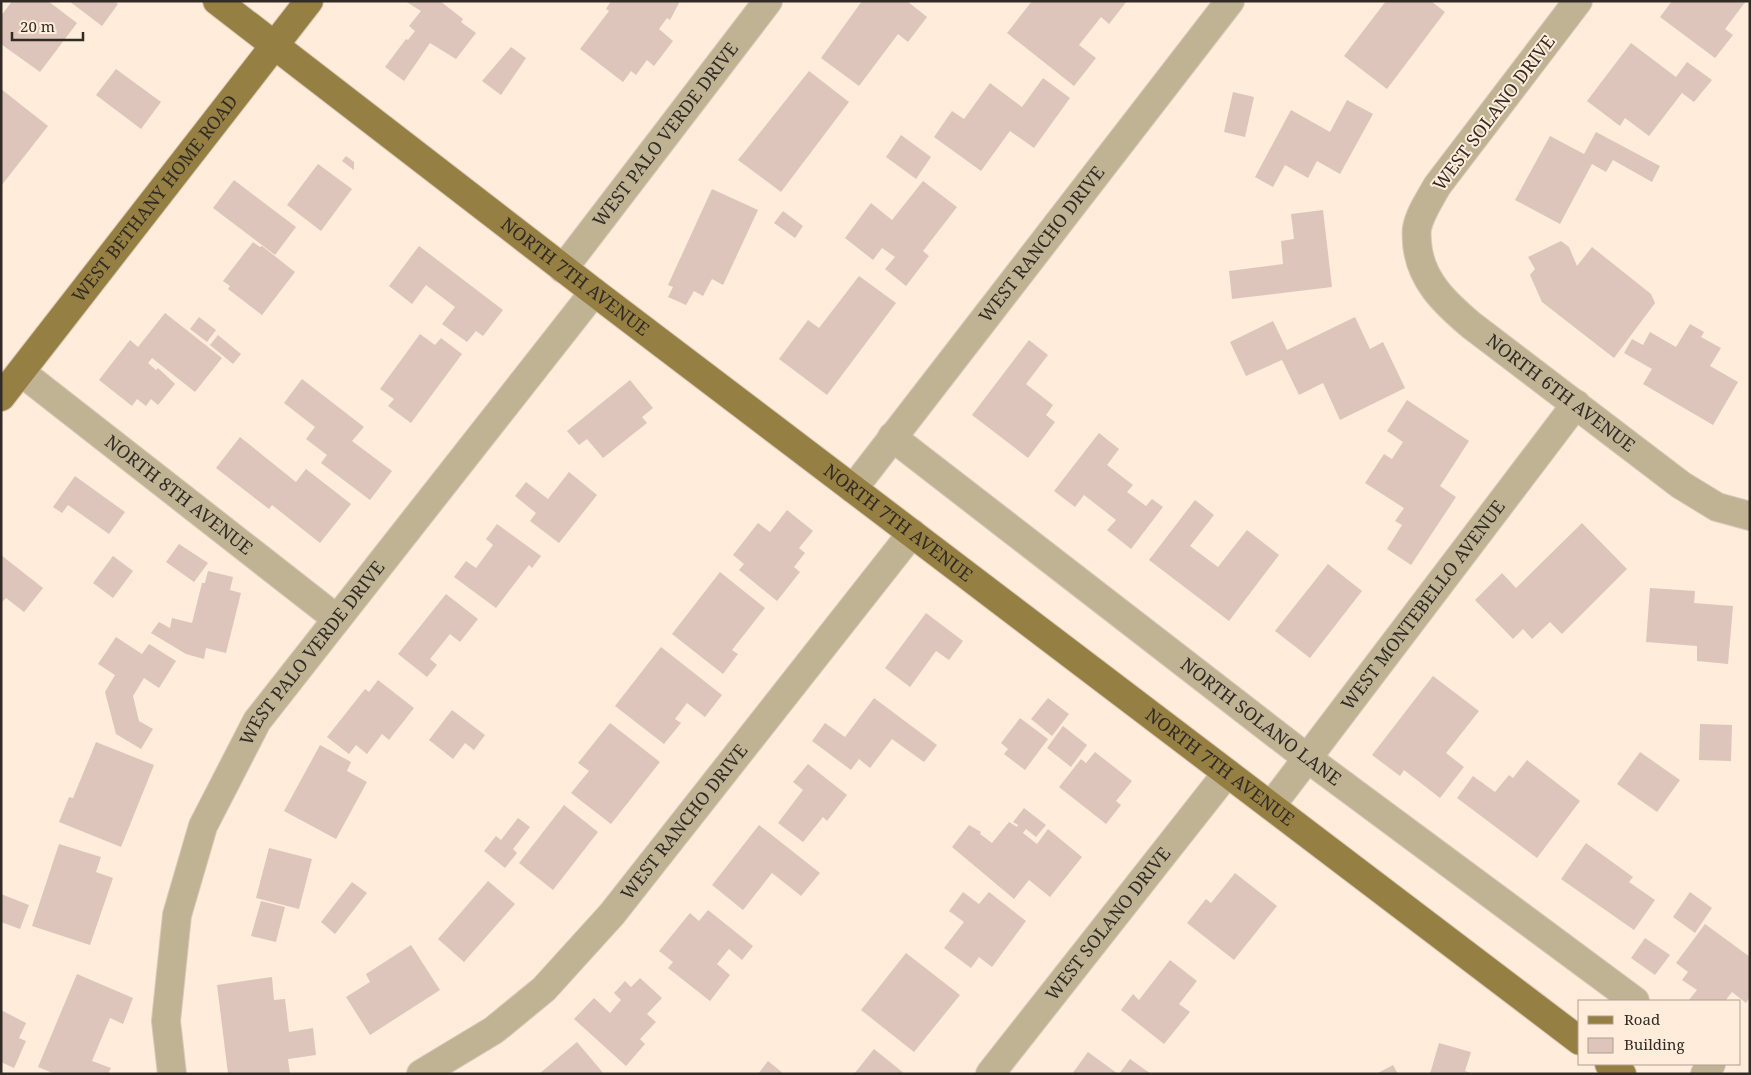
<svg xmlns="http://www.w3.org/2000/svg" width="1751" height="1075" font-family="'Noto Serif',serif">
	<rect width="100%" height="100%" fill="#ffecda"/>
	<g fill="#dec5bb">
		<polygon points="12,1 48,1 77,23 40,72 1,44 1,16"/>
		<polygon points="69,1 114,1 118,4 102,26"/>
		<polygon points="405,1 440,1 463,19 461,22 476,33 456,59 430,43 404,81 385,67 406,39 408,40 415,31 409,26 421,11"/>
		<polygon points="611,1 680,1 670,20 667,18 659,29 673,41 654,66 647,60 636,75 631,71 623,82 580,49 609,11 606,9"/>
		<polygon points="862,1 907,1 927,17 908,42 898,34 859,86 821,58"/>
		<polygon points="1032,1 1127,1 1109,24 1101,17 1079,45 1096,58 1074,86 1007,33"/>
		<polygon points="1386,1 1431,1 1445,12 1387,89 1344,56"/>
		<polygon points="1672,1 1746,1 1725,29 1733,35 1715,58 1660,17"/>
		<polygon points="1631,43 1676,77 1687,62 1712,80 1694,102 1682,93 1649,136 1625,118 1620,126 1587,101"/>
		<polygon points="511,47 526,58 501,95 482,81"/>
		<polygon points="116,69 161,102 141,129 96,95"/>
		<polygon points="809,71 849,102 781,192 738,160"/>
		<polygon points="1043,78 1070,98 1034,148 1010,131 981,171 934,137 952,111 964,119 990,83 1022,107"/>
		<polygon points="1,89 48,126 1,186"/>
		<polygon points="1233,92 1254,97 1245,137 1224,132"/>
		<polygon points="1347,100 1373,114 1340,174 1317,161 1308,178 1285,165 1273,187 1255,177 1291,110 1330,132"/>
		<polygon points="1596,132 1660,166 1652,182 1613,160 1606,172 1592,164 1560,224 1515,200 1550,136 1584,154"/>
		<polygon points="901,135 931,157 916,179 886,157"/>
		<polygon points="346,156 354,162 354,170 342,161"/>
		<polygon points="318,164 352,189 321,231 287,205"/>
		<polygon points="234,180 296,227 275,255 213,208"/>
		<polygon points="923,181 957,207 923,251 929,256 906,286 885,269 895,257 882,248 873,260 845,238 871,203 892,220"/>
		<polygon points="712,189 758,210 723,285 712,279 703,296 694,291 686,305 668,297 673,287 668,285"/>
		<polygon points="1323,210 1332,287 1232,299 1229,271 1283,264 1281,241 1294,239 1291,214"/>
		<polygon points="783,211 803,226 795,238 774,223"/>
		<polygon points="1561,241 1569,247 1577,266 1592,247 1651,294 1655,303 1614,358 1542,302 1530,275 1535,269 1528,257"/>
		<polygon points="253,242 260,247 262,246 295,272 262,315 228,289 230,286 223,281"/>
		<polygon points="419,246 503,310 483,336 476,331 467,342 442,324 455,307 426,285 412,304 389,286"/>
		<polygon points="859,276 896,303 827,395 779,359 808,320 819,328"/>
		<polygon points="165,313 222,358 195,392 152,358 148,363 156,370 158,368 175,384 158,405 151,399 146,406 137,399 132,406 99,380 130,340 138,347"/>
		<polygon points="199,317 216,330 207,342 190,329"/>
		<polygon points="1355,317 1370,349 1383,342 1405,388 1340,420 1323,383 1299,395 1282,360 1246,376 1230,342 1273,321 1287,350"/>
		<polygon points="1690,324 1704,332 1701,337 1721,348 1710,366 1738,382 1713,425 1643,384 1652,369 1624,353 1632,339 1643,345 1650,332 1676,347"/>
		<polygon points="420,334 435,345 441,338 462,354 411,423 388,406 394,399 380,389"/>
		<polygon points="218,335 241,354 233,364 210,345"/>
		<polygon points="1029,340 1048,355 1026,384 1053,405 1046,415 1055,422 1028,458 972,415"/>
		<polygon points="302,379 364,427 352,441 392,471 370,500 321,463 327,455 306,439 315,427 284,403"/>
		<polygon points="630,380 653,408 642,417 647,423 603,458 587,439 579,445 567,431"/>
		<polygon points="1407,400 1469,441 1440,486 1456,497 1411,565 1387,549 1402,525 1395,521 1404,508 1365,483 1384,454 1392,459 1403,442 1387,431"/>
		<polygon points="1099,433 1119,449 1107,465 1133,485 1127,492 1146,506 1152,499 1163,507 1131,549 1107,530 1116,520 1084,495 1075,507 1054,491"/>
		<polygon points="240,437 296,482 306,469 351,504 320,543 272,505 269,509 216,468"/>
		<polygon points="569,472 597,495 559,543 530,521 536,513 515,496 526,482 548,499"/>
		<polygon points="75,476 125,512 109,534 68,505 62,513 53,507"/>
		<polygon points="1195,500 1214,515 1190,546 1218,567 1247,530 1279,555 1229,621 1149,560"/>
		<polygon points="787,510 813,531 799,548 805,553 794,567 800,572 777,601 739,570 744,564 733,555 758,523 770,532"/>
		<polygon points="1582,523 1627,569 1562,634 1550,622 1532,639 1523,629 1513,639 1475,600 1502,573 1516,588"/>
		<polygon points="497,524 541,556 532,568 529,565 496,608 454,577 466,561 476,568 493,545 486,539"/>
		<polygon points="179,544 208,563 194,582 166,562"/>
		<polygon points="1,555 43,588 24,612 6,598 1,603"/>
		<polygon points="113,556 133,571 113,598 93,583"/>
		<polygon points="1328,564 1362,591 1310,658 1275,631"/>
		<polygon points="208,571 233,577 230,590 241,593 226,653 206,648 204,659 186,654 151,633 159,622 170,628 172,618 192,623 202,583 205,583"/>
		<polygon points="720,572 765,608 732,650 738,654 723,674 672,634"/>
		<polygon points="1650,588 1695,591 1694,603 1733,606 1728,664 1697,661 1697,646 1646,642"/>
		<polygon points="446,594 478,619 460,642 450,634 430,659 437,665 427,677 398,654"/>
		<polygon points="926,613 963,641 949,660 936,651 910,687 885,668"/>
		<polygon points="116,637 142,654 149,644 176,661 159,688 144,678 133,696 139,721 153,729 141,749 116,734 105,692 115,675 98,664"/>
		<polygon points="661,647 722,695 705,717 687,703 675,719 681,723 664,744 615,706"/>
		<polygon points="1433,676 1479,711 1446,753 1464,767 1440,798 1404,770 1400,776 1372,755"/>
		<polygon points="378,680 414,708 389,740 382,734 367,754 356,745 349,754 327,737 365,689 369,692"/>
		<polygon points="874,698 937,745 924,762 892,739 870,768 859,759 851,770 812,741 825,723 845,737"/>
		<polygon points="1048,698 1069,714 1052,736 1031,719"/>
		<polygon points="452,710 485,735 474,750 465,743 453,759 429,740"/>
		<polygon points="1020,718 1048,739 1025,770 1004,754 1008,749 1001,743"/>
		<polygon points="610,723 660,762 611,824 571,793 589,771 578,763"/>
		<polygon points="1700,724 1732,725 1731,761 1699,760"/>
		<polygon points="1063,726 1087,745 1071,767 1047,748"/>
		<polygon points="96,742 154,765 121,847 59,822 69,797 73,798"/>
		<polygon points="320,745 351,762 347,771 367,782 336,839 284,811"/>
		<polygon points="1095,752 1132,781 1116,801 1121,805 1106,824 1059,787 1081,759 1086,763"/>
		<polygon points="1640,752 1680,780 1657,812 1617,784"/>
		<polygon points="1527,760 1580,801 1537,858 1457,798 1473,776 1495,792 1509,775 1513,778"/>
		<polygon points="808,764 847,795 827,821 823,817 803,842 778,823 803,790 793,782"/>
		<polygon points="564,805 598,832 553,890 519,863"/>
		<polygon points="1024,808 1046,825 1036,837 1026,829 1023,833 1037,844 1048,829 1082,857 1050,897 1029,880 1014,899 952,847 969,825 981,832 980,834 992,843 1009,822 1017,827 1018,825 1013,822"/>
		<polygon points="518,818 530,827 513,849 517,853 505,868 484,851 496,836 501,840"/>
		<polygon points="759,825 820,873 801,896 772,873 743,910 712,885"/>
		<polygon points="1586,843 1633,877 1629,882 1655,900 1634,930 1561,879"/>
		<polygon points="59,844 101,857 96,872 113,878 90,945 32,926"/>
		<polygon points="269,848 312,859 299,909 256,898"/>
		<polygon points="1235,873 1277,906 1234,960 1187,923 1206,899 1211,903"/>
		<polygon points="488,881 515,904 464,962 438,939"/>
		<polygon points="352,882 367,893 335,934 321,922"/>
		<polygon points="963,892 979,904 989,892 1026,921 992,967 979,957 971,968 944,948 964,922 949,911"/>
		<polygon points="1690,892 1712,908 1695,933 1673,917"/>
		<polygon points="1,894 29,905 20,929 1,922"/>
		<polygon points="261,901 285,907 276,942 251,936"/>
		<polygon points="708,910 753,946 742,960 729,949 717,964 730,975 710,1001 668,968 673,962 659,951 690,913 699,921"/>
		<polygon points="1705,924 1750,957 1750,997 1746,1003 1732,992 1725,1001 1688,1001 1697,990 1682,980 1688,972 1676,963"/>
		<polygon points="1645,938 1670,955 1655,975 1631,958"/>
		<polygon points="411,945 440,990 370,1035 346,997 370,982 366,974"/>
		<polygon points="906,953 960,995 914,1052 861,1010"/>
		<polygon points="1170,960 1197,981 1179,1004 1190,1012 1164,1044 1121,1010 1133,994 1139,1000"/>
		<polygon points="77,974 133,998 123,1024 110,1018 92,1061 111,1068 108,1074 55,1074 38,1067"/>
		<polygon points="272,977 274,1000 285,999 289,1032 313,1028 316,1055 288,1059 290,1074 228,1074 217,985"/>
		<polygon points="640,978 662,998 647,1014 656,1022 640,1039 645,1044 626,1066 574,1019 594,998 610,1013 621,1000 614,993 625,981 631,987"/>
		<polygon points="1,1010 26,1023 19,1038 26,1041 14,1068 1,1062"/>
		<polygon points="577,1042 604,1074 539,1074"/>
		<polygon points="1439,1043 1471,1052 1465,1071 1474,1074 1430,1074"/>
		<polygon points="874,1049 905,1074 854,1074"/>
		<polygon points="1088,1052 1118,1074 1072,1074"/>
		<polygon points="1130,1059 1151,1074 1119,1074"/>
		<polygon points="768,1061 784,1074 758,1074"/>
		<polygon points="1393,1065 1398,1074 1376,1074"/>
	</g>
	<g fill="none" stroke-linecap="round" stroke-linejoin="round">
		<defs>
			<g id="minor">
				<path id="s1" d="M1578 1 1437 186C1430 199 1420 213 1417 228 1416 233 1417 239 1417 243 1420 280 1445 303 1471 325L1681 485 1717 507 1750 516"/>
				<path id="s2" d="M563 269 768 1"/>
				<path id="s3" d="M21 372 337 619"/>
				<path id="s4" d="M892 437 1307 758 1635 1001"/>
				<path id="s5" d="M853 489 1230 1"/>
				<path id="s6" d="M1271 806 1576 404"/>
				<path id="s7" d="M172 1074 166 1021 177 915 203 826 257 721 594 292"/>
				<path id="s8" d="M421 1074 494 1030 544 989 612 914 912 533"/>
				<path id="s9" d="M990 1074 1227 773"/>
				<polyline points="1705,1074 1711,1064"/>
			</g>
			<g id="major">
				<path id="s10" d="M217 1 594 292 1580 1041"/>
				<path id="s11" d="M1 397 309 1"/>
				<polyline points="1609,1064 1622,1074"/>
			</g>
		</defs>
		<use href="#minor" stroke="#dac9b9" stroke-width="30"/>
		<use href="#major" stroke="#dac9b9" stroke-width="30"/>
		<use href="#minor" stroke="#bfb394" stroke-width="28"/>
		<use href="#major" stroke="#957f43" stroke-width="28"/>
	</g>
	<g text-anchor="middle" stroke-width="4" stroke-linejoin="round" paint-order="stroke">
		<g font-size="18" fill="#322b25" stroke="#ffecda">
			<text transform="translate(1494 113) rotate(-53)" y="6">WEST SOLANO DRIVE</text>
			<text dy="6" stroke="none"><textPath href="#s2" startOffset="169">WEST PALO VERDE DRIVE</textPath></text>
			<text dy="6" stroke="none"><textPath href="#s11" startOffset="251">WEST BETHANY HOME ROAD</textPath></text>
			<text dy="6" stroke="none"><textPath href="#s5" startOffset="309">WEST RANCHO DRIVE</textPath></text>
			<text dy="6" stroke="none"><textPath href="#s10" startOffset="452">NORTH 7TH AVENUE</textPath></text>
			<text dy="6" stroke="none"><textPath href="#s1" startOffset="508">NORTH 6TH AVENUE</textPath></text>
			<text dy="6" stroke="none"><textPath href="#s3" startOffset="200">NORTH 8TH AVENUE</textPath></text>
			<text dy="6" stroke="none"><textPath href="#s10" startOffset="858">NORTH 7TH AVENUE</textPath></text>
			<text dy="6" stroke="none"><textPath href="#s6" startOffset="252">WEST MONTEBELLO AVENUE</textPath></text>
			<text dy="6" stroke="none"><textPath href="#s7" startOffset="458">WEST PALO VERDE DRIVE</textPath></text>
			<text dy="6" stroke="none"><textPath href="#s4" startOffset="466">NORTH SOLANO LANE</textPath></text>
			<text dy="6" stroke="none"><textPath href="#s10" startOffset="1262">NORTH 7TH AVENUE</textPath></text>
			<text dy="6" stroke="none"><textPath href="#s8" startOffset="368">WEST RANCHO DRIVE</textPath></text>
			<text dy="6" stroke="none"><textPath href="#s9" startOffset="191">WEST SOLANO DRIVE</textPath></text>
		</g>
	</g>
	<rect width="1751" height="1075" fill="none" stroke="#322b25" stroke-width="5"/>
	<rect x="1578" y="1000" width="162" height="65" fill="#ffecda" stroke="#ad9f92"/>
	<rect x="1588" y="1016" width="25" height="8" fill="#957f43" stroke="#ad9f92"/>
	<text x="1624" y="1025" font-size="15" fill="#322b25">Road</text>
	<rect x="1588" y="1038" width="25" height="15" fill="#dec5bb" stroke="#ad9f92"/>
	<text x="1624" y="1050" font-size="15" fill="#322b25">Building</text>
	<path d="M12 32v8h71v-8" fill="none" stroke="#322b25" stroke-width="2.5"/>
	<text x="20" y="32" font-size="15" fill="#322b25" stroke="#ffecda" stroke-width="4" paint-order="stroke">20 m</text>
</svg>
